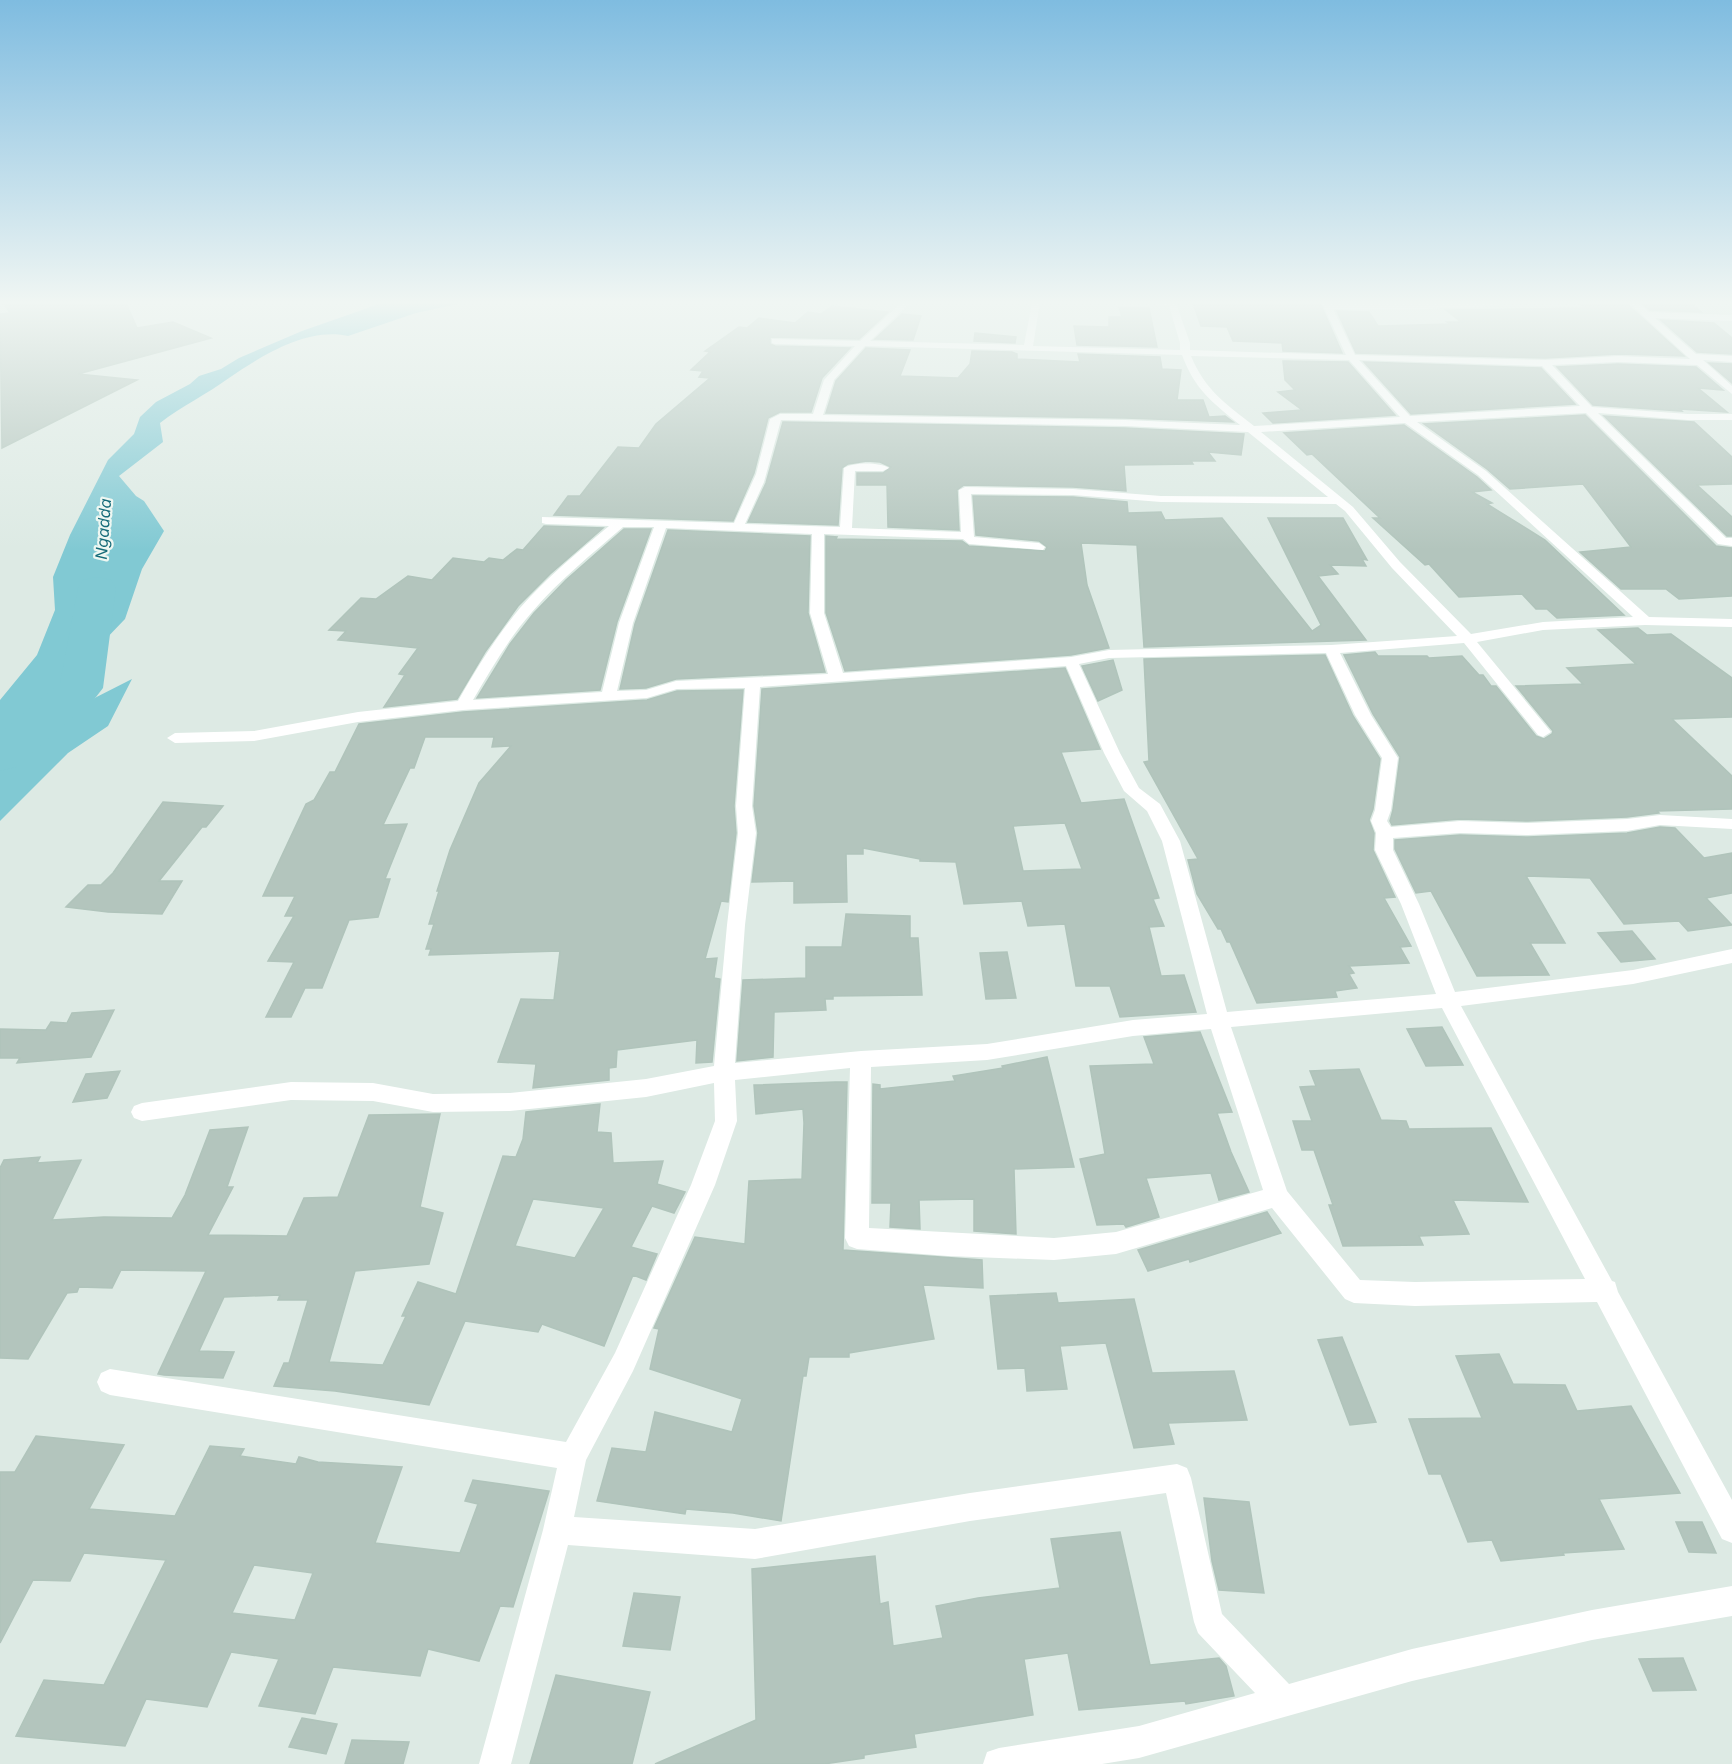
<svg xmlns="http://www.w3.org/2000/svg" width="1732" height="1764" font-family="Inter,sans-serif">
	<rect width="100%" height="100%" fill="#ddeae4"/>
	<path fill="#81c9d3" d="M382 303H462L416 313 348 336C307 327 261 356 229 378 207 394 182 406 160 423L163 442 119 476 136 496 144 501 164 531 142 569 125 619 6 743 132 679 108 726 68 753 0 821V700L37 655 55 610 53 577 70 535 108 460 134 434 140 417 156 402 190 384 199 376 221 369 239 358 302 331Z"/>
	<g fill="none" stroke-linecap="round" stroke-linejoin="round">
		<polygon fill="#81c9d3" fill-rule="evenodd" points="97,577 111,580 116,588 103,688 96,697 16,767 0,771 0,733 60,683 78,588 83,580"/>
	</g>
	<g fill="#b3c5bd" stroke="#b0c4bb" stroke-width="1.5" fill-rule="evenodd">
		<polygon points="4,303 126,303 137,328 173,322 211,338 78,374 137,380 2,448 0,314 10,313"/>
		<polygon points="1193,303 1320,303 1342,353 1283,351 1282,343 1233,341 1227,327 1201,326"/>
		<polygon points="1653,303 1691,303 1701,312 1650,310 1643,304"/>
		<polygon points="1579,304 1627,304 1684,356 1618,354 1545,358 1356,353 1337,311 1369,312 1378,326 1450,324 1447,322 1461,322 1446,310 1585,308"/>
		<polygon points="832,306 888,312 859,339 770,337 770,344 775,346 850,348 822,378 811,412 780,412 768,418 754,473 733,521 554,515 568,496 580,496 618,447 639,448 656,424 710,378 699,377 703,371 691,370 710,352 705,351 739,327 747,328 759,318 795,323 808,312 821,314"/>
		<polygon points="1119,307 1149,308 1157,347 1077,345 1074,326 1109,327 1109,317 1122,317"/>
		<polygon points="902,314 921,316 913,340 875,339"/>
		<polygon points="1661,320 1714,323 1732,338 1732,354 1697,352"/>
		<polygon points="975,333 1016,337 1015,343 974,341"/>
		<polygon points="866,348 910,350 900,376 958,378 970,364 972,351 1012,352 1017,354 1017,359 1080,362 1078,354 1160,357 1162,369 1181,370 1177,400 1203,400 1209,417 1225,416 1233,422 1125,418 826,413 836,381"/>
		<polygon points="1283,361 1348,362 1395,415 1273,423 1263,413 1302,410 1278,392 1295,390 1285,380"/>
		<polygon points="1364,362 1541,368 1575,404 1411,414"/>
		<polygon points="1709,363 1732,364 1732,383"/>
		<polygon points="1618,364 1696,367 1723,390 1698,388 1727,412 1680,409 1682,411 1593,405 1557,367"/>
		<polygon points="1585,415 1716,546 1732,548 1732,596 1679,599 1666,589 1621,589 1580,552 1631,547 1583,484 1510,489 1487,469 1424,424"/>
		<polygon points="1604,416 1694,422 1732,457 1732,484 1697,485 1732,517 1732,536 1727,536"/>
		<polygon points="783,422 1125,428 1244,434 1241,455 1208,452 1215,461 1191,461 1193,464 1124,465 1126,491 1073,487 964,485 957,490 959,530 888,527 887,485 857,485 857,473 883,473 891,467 880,462 867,461 848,464 842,468 838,525 748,522 766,483"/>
		<polygon points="1404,425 1477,477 1491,490 1472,492 1492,503 1487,504 1545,540 1624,615 1557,618 1547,609 1536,609 1522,594 1459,597 1429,564 1425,565 1373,518 1380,518 1312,454 1307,455 1284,433"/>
		<polygon points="973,496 1073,497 1127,502 1128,513 1161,512 1165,520 1222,518 1312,631 1321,625 1268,518 1343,518 1367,560 1362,559 1366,566 1330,565 1338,574 1318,576 1366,640 1144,647 1137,545 1081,543 1087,585 1109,648 1071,655 845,671 826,613 826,536 837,537 836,539 962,541 969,546 1045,551 1047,547 1039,541 976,535"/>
		<polygon points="544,526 603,528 550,574 518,606 485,652 457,699 384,707 405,675 399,674 418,648 338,640 346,631 329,630 361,598 376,599 408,576 432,580 453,558 484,562 489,558 503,560 517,549 523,550"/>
		<polygon points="624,529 651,529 617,622 600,690 477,698 510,644 534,613 566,580"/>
		<polygon points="668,530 810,536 808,613 825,672 676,679 646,688 620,689 635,624"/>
		<polygon points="1638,628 1647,635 1671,634 1732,678 1732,717 1672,719 1732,776 1732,809 1657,811 1659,813 1627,817 1528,821 1460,819 1392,825 1390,821 1393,810 1400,757 1373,714 1344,655 1375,652 1378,656 1427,656 1429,658 1462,656 1479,675 1483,675 1491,686 1496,686 1536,736 1544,739 1552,734 1553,731 1516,686 1583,684 1567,668 1636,664 1598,630"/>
		<polygon points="1325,655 1353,716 1380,759 1373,809 1369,820 1374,833 1373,850 1395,897 1384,898 1411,946 1400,947 1409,963 1349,966 1354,973 1349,974 1357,988 1335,991 1337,997 1257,1003 1230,942 1227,942 1221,929 1218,929 1197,894 1188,860 1198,859 1144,762 1149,761 1144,659"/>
		<polygon points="1113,660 1122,690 1098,701 1082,666"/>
		<path d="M1065 668 1100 749 1061 752 1081 803 1124 799 1159 898 1153 899 1164 926 1149 927 1161 976 1184 975 1196 1012 1120 1017 1110 986H1076L1065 924 1028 926 1022 901 964 904 956 862 920 861V859L863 848V854H846L847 902 794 903V881L752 882 758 833 754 806 762 689ZM1065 823 1082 869 1023 871 1013 826Z"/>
		<polygon points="743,690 734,806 736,833 728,902 721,901 705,959 717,958 714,978 720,979 712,1062 696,1063 697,1040 617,1050 616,1067 609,1068 609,1080 533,1088 536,1064 498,1062 521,999 554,1000 560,951 429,955 431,949 426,949 434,924 429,924 439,891 437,891 450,850 479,783 511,746 492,747 494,737 425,737 414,768 410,768 383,825 407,824 385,879 390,879 378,917 349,920 322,988 305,988 291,1017 266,1017 294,962 268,961 294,916 285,916 295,896 263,896 306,804 314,800 330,772 335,772 359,724 463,712 647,700 677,691"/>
		<polygon points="163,802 223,806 206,827 202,827 159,881 182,881 162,914 108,912 66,907 88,885 101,885 113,873"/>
		<polygon points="1660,827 1675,828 1704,858 1732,853 1732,893 1706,898 1732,925 1688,931 1679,921 1624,924 1590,878 1526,876 1565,943 1530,943 1549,975 1477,976 1431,891 1416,893 1395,849 1395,840 1460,835 1528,837 1627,833"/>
		<polygon points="846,914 910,916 910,938 918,938 922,995 833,996 833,999 825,999 826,1010 774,1012 773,1057 737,1061 743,980 806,978 806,947 842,947"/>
		<polygon points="1632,931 1655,959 1621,962 1598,933"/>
		<polygon points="1007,952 1016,998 986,999 980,953"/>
		<polygon points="114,1010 91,1057 17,1063 20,1058 0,1058 0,1029 46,1030 51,1022 67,1023 72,1013"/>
		<polygon points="1442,1027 1463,1065 1426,1066 1407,1029"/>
		<polygon points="1200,1032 1232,1112 1217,1113 1231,1152 1249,1192 1219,1200 1211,1173 1146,1178 1159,1217 1126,1227 1124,1224 1097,1225 1080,1159 1105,1154 1090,1066 1154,1064 1144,1037"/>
		<polygon points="1047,1057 1074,1167 1014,1169 1016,1234 974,1231 974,1199 919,1200 920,1229 890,1227 891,1203 872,1203 873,1084 880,1085 880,1089 955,1081 953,1076 1003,1068 1002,1066"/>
		<polygon points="1359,1069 1381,1120 1406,1121 1409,1129 1491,1128 1528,1202 1453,1200 1469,1234 1419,1236 1423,1245 1343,1246 1329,1205 1333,1205 1314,1150 1302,1150 1293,1121 1312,1121 1300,1087 1316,1086 1310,1071"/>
		<polygon points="120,1071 107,1098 73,1102 86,1074"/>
		<polygon points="835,1082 847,1082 843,1250 982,1260 983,1288 923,1285 934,1339 849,1353 849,1357 809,1357 806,1376 803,1376 781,1521 733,1513 686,1509 685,1514 597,1501 612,1448 646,1452 655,1412 732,1432 742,1399 650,1369 659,1329 654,1328 695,1237 745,1244 749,1181 802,1179 804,1123 803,1109 756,1114 754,1085"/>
		<path d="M600 1104 597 1132 611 1133 613 1163 663 1161 657 1184 685 1192 674 1213 652 1206 631 1247 657 1254 646 1280 633 1275 604 1346 542 1324 538 1332 465 1321 429 1405 335 1391 274 1386 284 1363H289L308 1300H278L280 1295 224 1297 199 1351 234 1352 223 1378 164 1375 158 1374 206 1271 121 1270 112 1288 79 1287 77 1292 67 1293 28 1359 0 1358V1168L4 1160 40 1157 37 1163 81 1160 52 1220 104 1217 172 1218 185 1195 210 1130 248 1127 227 1187H233L208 1235 287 1236 304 1198 338 1197 369 1115 440 1114 420 1207 443 1213 429 1264 355 1271 329 1362 383 1365 406 1316H402L418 1282 456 1294 503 1156 516 1157 523 1139 526 1112ZM533 1199 604 1208 575 1258 515 1246Z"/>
		<polygon points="1267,1212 1281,1233 1190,1262 1189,1259 1148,1271 1138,1250"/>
		<polygon points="1056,1293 1058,1303 1134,1299 1152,1373 1234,1371 1247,1420 1168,1423 1174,1444 1134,1448 1106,1343 1060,1346 1067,1389 1027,1391 1025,1368 998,1369 990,1296"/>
		<polygon points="1342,1337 1376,1422 1350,1425 1318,1340"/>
		<polygon points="1499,1354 1513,1384 1565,1385 1577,1411 1631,1406 1680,1493 1599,1499 1624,1549 1563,1553 1564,1555 1501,1561 1492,1540 1468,1542 1441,1474 1429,1474 1409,1419 1482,1418 1456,1356"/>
		<path d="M36 1436 124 1445 89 1509 175 1516 210 1446 244 1449 240 1456 296 1464 299 1457 318 1462 402 1467 375 1543 460 1553 478 1504 465 1501 473 1480 549 1491 513 1607 500 1606 479 1661 428 1649 420 1676 333 1667 315 1714 259 1706 279 1659 231 1652 207 1707 146 1699 125 1746 16 1736 44 1680 104 1685 166 1560 84 1553 70 1581 33 1580 0 1643V1472H15ZM254 1565 313 1573 295 1620 232 1613Z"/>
		<polygon points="1204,1498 1249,1502 1264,1593 1219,1590 1212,1561"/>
		<polygon points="1676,1522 1702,1522 1716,1553 1689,1552"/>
		<polygon points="1120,1532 1150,1665 1219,1658 1226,1666 1234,1696 1186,1704 1185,1701 1079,1710 1068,1653 1024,1659 1033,1715 914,1734 916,1747 864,1755 864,1758 824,1764 655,1764 756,1720 752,1569 875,1556 880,1604 888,1602 893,1646 943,1638 936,1606 978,1598 1060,1588 1051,1539"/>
		<polygon points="634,1593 680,1597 670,1650 623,1646"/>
		<polygon points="1683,1658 1696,1690 1653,1691 1639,1659"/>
		<polygon points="556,1675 650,1692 632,1764 530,1764"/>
		<polygon points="302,1718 337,1724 326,1754 289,1747"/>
		<polygon points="352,1740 409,1742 403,1764 345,1764"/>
	</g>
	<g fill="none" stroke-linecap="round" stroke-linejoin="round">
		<path fill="#fff" fill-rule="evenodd" d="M901 303H910L870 341 1024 345 1032 303H1040L1033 346 1180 350V343L1169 306 1150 303H1176L1190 343V350L1346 355 1322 303H1500L1496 306 1402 310 1333 309 1355 355 1545 360 1618 356 1690 359 1629 303H1638L1649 312 1732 315V321L1655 318 1696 354 1732 356V362L1703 360 1732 386V394L1697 365 1618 362 1552 365 1592 407 1688 414H1732V420H1688L1598 413 1726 538H1732V546L1718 544 1586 413 1417 422 1486 471 1649 617 1732 619V627L1645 625 1543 630 1477 642 1551 732 1543 737 1538 735 1464 643 1340 653 1371 715 1398 758 1391 810 1387 821 1391 827 1460 821 1528 823 1627 819 1660 815 1732 819V829L1660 825 1627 831 1528 835 1460 833 1393 838V850L1419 904 1455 992 1633 970 1732 949V963L1633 984 1461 1006 1612 1281 1615 1282 1618 1292 1732 1500V1543L1722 1539 1597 1302 1415 1306 1354 1303 1345 1299 1272 1208 1116 1254 1054 1260 948 1256 857 1249 849 1246 845 1238 850 1068 735 1080 737 1121 715 1185 633 1371 586 1460 574 1517 755 1529 970 1493 1177 1464 1187 1468 1191 1478 1222 1614 1289 1684 1412 1649 1592 1610 1732 1586V1616L1592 1640 1412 1681 1139 1758 1102 1764H983L987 1752 999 1748 1139 1726 1255 1693 1198 1633 1194 1622 1166 1493 970 1521 755 1559 568 1545 511 1764H479L543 1530 557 1468 110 1395 101 1391 97 1382 101 1373 110 1369 566 1442 615 1353 691 1185 715 1121 714 1083 646 1097 510 1111 433 1112 373 1101 291 1100 142 1121 134 1118 131 1112 134 1106 142 1103 291 1082 373 1083 433 1094 510 1093 646 1079 714 1066 727 925 738 833 736 806 745 688 677 689 647 698 463 710 358 722 254 741 175 743 167 738 175 733 254 731 358 712 458 701C476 669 496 637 520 608 546 578 578 552 609 526L546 524 542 523V517L734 523 756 474 770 419 780 414H813L824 380 855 346 775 344 772 343V339L860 341ZM865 346 1182 355C1195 390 1212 402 1240 425L1125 420 823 415 834 380ZM1191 356 1349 360 1400 417 1254 426C1225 403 1205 390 1191 356ZM1359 360 1542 366 1580 406 1410 416ZM781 420 1125 426 1248 432 1328 497 1161 496 1073 489 965 487 959 490 961 532 852 528 855 471H883L889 468C880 462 853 462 844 468L840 527 745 524 764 482ZM1405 423 1478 475 1633 617 1543 622 1471 634 1400 562 1353 507 1261 432ZM971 494 1073 495 1161 502 1336 504 1345 511 1392 568 1457 636 1331 645 1109 650 1071 657 843 673 824 613V534L963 539 969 544 1043 550 1045 547 1039 543 974 537ZM623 527H654L619 623 602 692 473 700C491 669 509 638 532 612 559 580 592 554 623 527ZM666 528 812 534 810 613 828 674 676 681 646 690 617 691 633 623ZM1326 653 1355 715 1382 758 1375 810 1371 821 1376 833 1375 850 1401 904 1436 994 1227 1012 1180 841 1160 804 1139 788 1120 753 1079 664 1109 658ZM1066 666 1104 753 1124 791 1147 811 1162 841 1207 1014 1133 1020 987 1044 861 1051 735 1063 745 925 756 833 752 806 760 687ZM1442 1008 1585 1279 1415 1282 1360 1280 1287 1191 1231 1027ZM1211 1029 1263 1190 1116 1232 1054 1238 869 1228 871 1067 987 1060 1133 1036Z"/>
	</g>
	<linearGradient id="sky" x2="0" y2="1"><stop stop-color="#7fbce0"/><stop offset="0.55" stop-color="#f0f6f3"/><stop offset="1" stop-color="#f0f6f3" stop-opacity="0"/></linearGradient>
	<rect width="1732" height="550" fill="url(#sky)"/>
	<g text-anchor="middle" stroke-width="4.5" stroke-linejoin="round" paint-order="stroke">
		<g font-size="16" font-style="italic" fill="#166b79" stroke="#eef7f2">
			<text transform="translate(103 529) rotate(-86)" y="6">Ngadda</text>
		</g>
	</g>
</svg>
